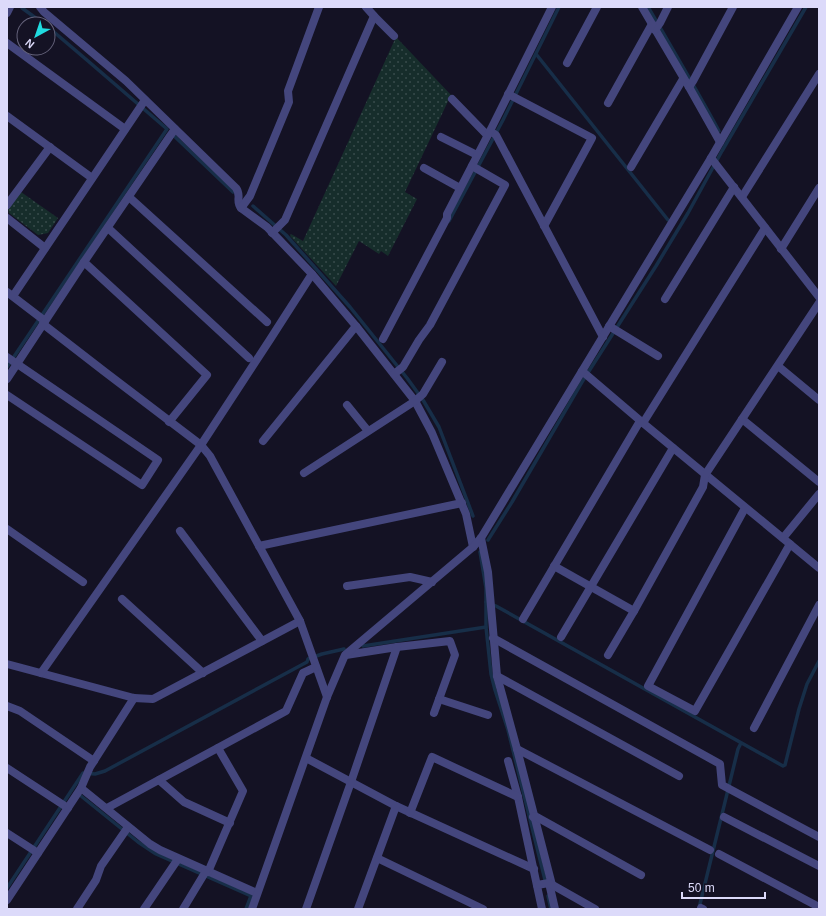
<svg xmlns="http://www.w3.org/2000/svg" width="826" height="916" font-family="Helvetica,sans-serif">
	<defs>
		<pattern id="grass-dots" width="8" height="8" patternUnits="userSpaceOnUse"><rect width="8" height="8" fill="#162d2b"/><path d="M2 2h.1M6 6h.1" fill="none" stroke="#374b4b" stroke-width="1.8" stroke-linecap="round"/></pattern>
	</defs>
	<rect width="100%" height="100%" fill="#141224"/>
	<g fill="url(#grass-dots)">
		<polygon points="396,37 451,95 405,192 417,199 388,256 381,251 379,254 359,241 336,286 290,236 291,234 303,241"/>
		<polygon points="21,192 58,218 48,233 38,235 9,213 8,209"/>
	</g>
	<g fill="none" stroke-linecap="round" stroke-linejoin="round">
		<g stroke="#172e48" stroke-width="3.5">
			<path d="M648 7C672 48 696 89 719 131"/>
			<polyline points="22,8 44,24"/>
			<polyline points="536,54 668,220"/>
			<polyline points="171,133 233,192"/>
			<polyline points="253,206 286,235 350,307 407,378 423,400 439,427 473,516"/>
			<polyline points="449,221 503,120 559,7"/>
			<polyline points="7,367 167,129 88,61 48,27"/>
			<polyline points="488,540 512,502 582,382 656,266 688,213 722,151 806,7"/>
			<polyline points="480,552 486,588 486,627 491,674 495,690 508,730 546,884"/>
			<polyline points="486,602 496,606 783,766 785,765 799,709 807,684 819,661"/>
			<polyline points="363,646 486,627"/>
			<polyline points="81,796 138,842 156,854 251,896 246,909"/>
			<polyline points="7,888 83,773 95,774 105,771 307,662 308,659 322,654 344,649"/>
			<polyline points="548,896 551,909"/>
			<polyline points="699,908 738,749 741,743"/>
		</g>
		<g stroke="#44467d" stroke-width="8">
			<path d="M40 7 44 12 126 81 236 188C242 196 235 200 241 208L267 227 312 274 356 326 415 401 432 433 466 514 473 547"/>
			<polyline points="642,7 689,87 720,142"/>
			<polyline points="7,13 10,7"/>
			<polyline points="374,16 394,36"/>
			<polyline points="655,30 660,23 668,7"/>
			<polyline points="7,43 125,129"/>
			<polyline points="567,63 597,7"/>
			<polyline points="689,87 693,81 733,7"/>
			<polyline points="508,94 592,138 544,226"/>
			<polyline points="452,99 487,135"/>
			<polyline points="608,103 652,24"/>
			<polyline points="7,116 92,178"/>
			<polyline points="490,131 496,135 603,337"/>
			<polyline points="441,137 477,155"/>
			<polyline points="711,158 819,297"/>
			<polyline points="631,167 683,79"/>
			<polyline points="424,168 460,188"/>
			<polyline points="129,197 267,322"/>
			<polyline points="742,197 819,74"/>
			<polyline points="7,205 50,147"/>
			<polyline points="241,208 250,196 289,102 288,91 319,7"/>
			<polyline points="7,218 45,248"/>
			<polyline points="108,228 249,358"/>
			<polyline points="272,233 285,220 374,16 366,7"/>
			<polyline points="781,249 819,188"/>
			<polyline points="84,262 207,375 169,422"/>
			<polyline points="7,292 45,321"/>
			<polyline points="13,296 145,100"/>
			<polyline points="665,299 734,187"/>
			<polyline points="43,324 105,372 201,445 210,456 300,621 327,697"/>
			<polyline points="609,326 658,356"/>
			<polyline points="383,339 447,218 447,214 490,131 552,7"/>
			<polyline points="7,357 158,460 142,485 7,395"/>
			<polyline points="778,366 819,400"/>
			<polyline points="582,371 643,423 819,568"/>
			<polyline points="394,374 403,367 419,340 430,325 505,185 472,166"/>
			<polyline points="7,379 84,262 170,136 175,129"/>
			<polyline points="347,405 368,431"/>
			<polyline points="742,419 819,482"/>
			<polyline points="643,423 765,228"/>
			<polyline points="263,441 356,326"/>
			<polyline points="304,473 415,401 423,394 442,362"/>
			<polyline points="745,508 648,686 695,711 790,544"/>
			<polyline points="7,529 83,582"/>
			<polyline points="180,531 262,641"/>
			<polyline points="481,538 488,572 497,676 517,749 552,885"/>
			<polyline points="783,538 819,494"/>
			<polyline points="259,546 462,503"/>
			<polyline points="554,566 634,611"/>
			<polyline points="347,586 410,577 432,582"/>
			<polyline points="122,599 203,673"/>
			<polyline points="523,619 640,421"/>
			<polyline points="561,637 673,448"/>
			<polyline points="493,638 720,764 722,785 819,837"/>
			<polyline points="346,655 397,647 450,641 455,655 434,713"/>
			<polyline points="608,655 634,611 703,487 705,475 819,303"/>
			<polyline points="7,664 134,698 153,699 300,621"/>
			<polyline points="41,673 201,445 271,338 312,274"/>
			<polyline points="497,676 679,776"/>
			<polyline points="439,699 488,715"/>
			<polyline points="7,706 20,711 94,761"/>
			<polyline points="754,728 819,605"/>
			<polyline points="517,749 710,850"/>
			<polyline points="306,758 396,806 534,869"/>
			<polyline points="508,761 518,797 542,909"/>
			<polyline points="7,768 68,808"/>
			<polyline points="159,780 184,802 230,823"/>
			<polyline points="81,788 150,844 160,850 257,893"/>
			<polyline points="107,808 286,711 303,673 316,667"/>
			<polyline points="410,813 432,757 518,797"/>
			<polyline points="533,817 535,816 641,875"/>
			<polyline points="724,817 819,866"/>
			<polyline points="7,833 38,853"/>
			<polyline points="719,854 819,907"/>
			<polyline points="377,858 483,909"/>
			<polyline points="208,872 243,791 218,748"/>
			<polyline points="549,883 555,909"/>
			<polyline points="537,885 549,883 595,909"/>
			<polyline points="7,900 81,788 90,767 134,698"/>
			<polyline points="701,908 703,909"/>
			<polyline points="77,909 96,880 101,866 128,827"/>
			<polyline points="144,909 178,859"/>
			<polyline points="183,909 206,871"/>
			<polyline points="252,909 327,697 345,655 473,547 481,538 711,158 798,7"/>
			<polyline points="306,909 351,782 397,647"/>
			<polyline points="358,909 396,806"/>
		</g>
	</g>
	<rect width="826" height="916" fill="none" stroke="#dcdafa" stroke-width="16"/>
	<g transform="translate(36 36) rotate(220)"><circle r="19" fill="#141224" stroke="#64627a"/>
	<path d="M0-3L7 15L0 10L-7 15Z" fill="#20dbe0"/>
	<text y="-6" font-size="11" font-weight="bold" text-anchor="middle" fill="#dcdafa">N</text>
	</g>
	<path d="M682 892v6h83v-6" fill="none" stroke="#dcdafa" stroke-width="2"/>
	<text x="688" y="892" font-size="12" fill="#dcdafa" stroke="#141224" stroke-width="3" paint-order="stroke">50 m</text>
</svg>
